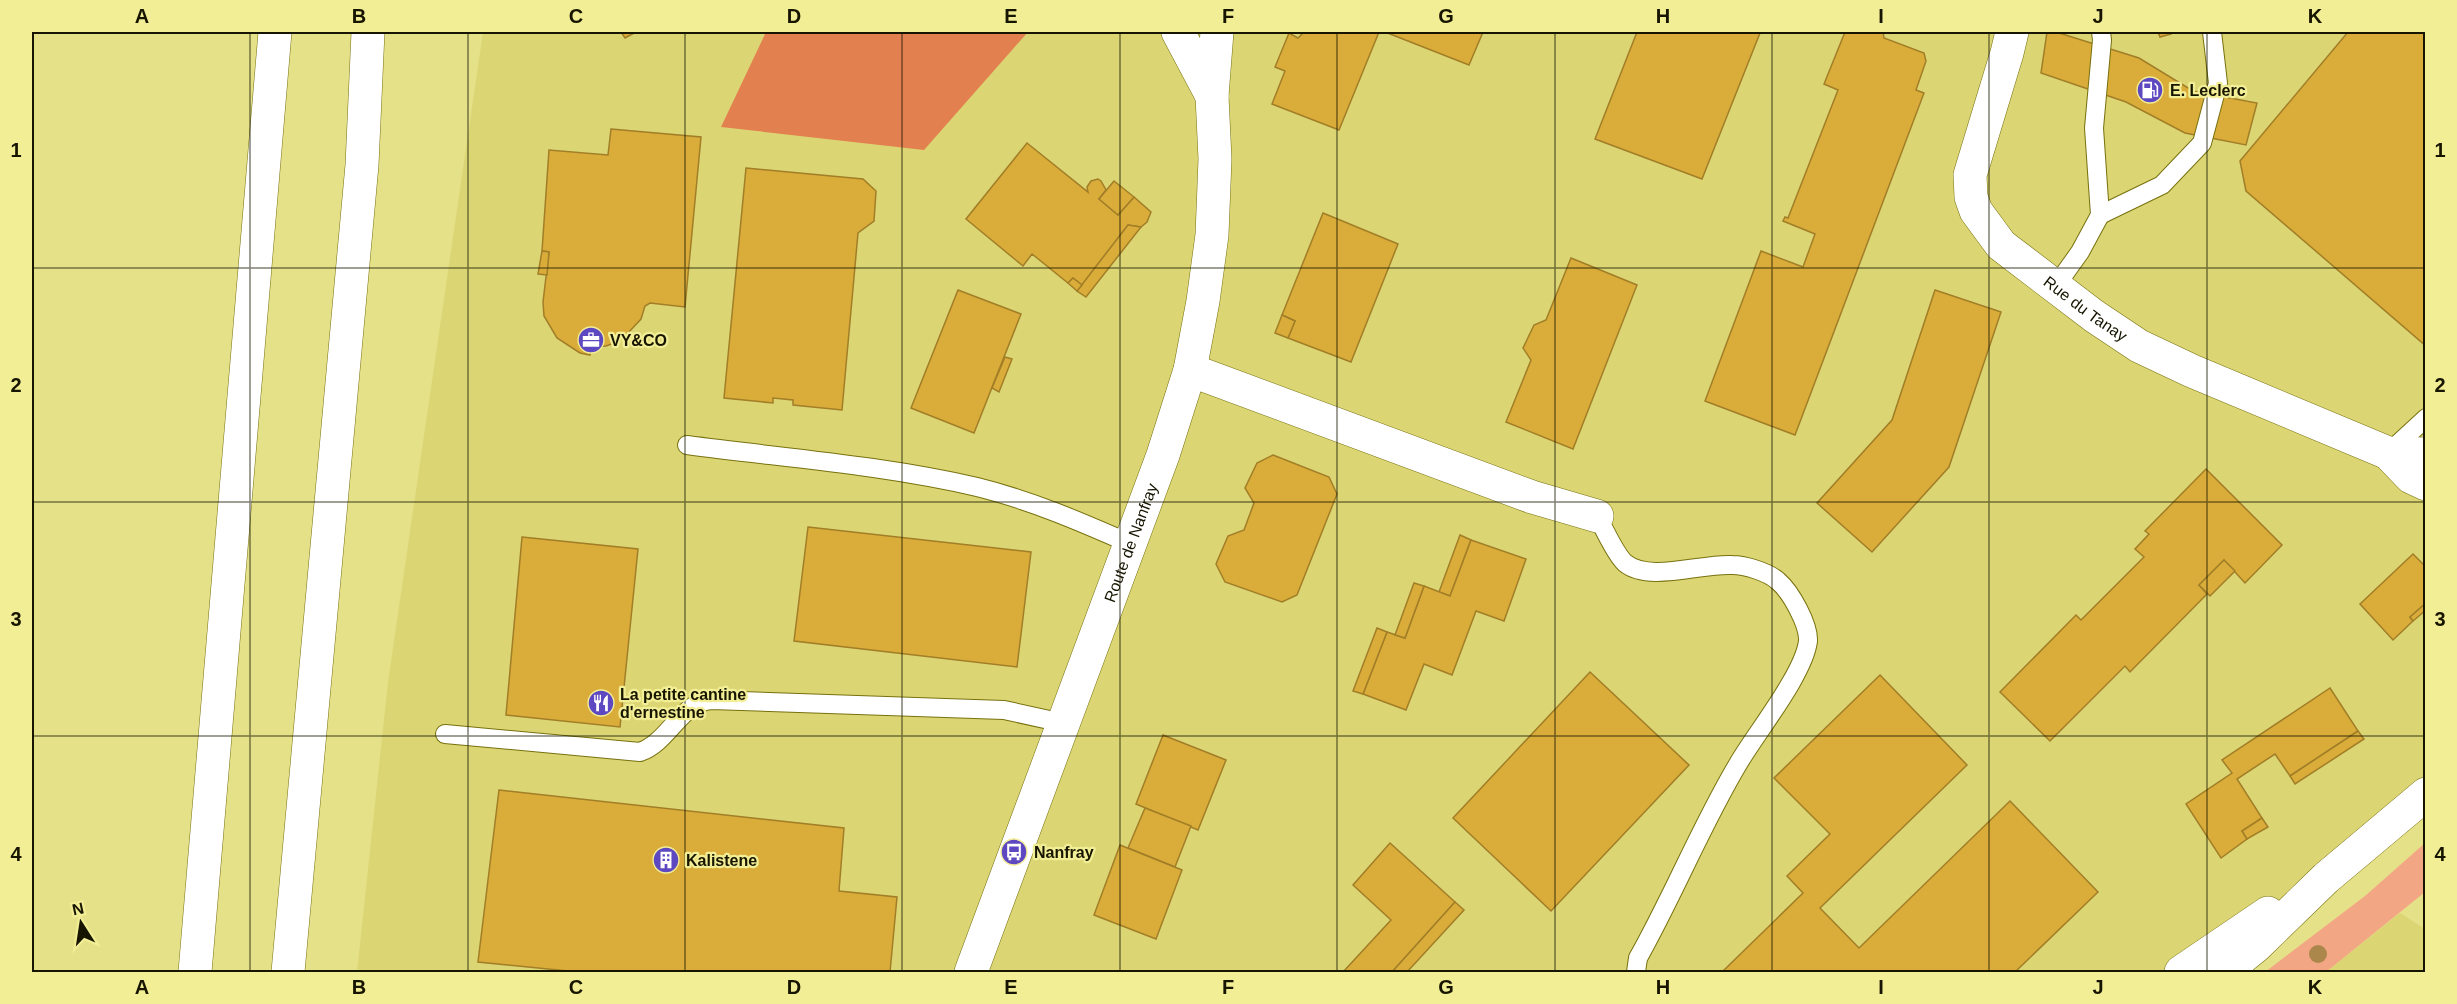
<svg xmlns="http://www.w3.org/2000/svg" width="2457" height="1004" font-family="Arial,sans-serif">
	<rect width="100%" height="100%" fill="#e5e189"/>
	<g fill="#dbd574">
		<polygon points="483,32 2425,32 2425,794 2326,878 2160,972 357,972 388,682"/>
		<polygon points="2400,913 2425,929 2425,972 2326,972"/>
	</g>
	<polygon fill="#f3a683" points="2425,843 2425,892 2326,972 2265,972 2365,896"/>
	<polygon fill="#e38050" points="766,32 1028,32 924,150 721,127"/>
	<g fill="#daac39" stroke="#a17e27" stroke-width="1.5">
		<polygon points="621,32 636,32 625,38"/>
		<polygon points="1304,32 1379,32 1339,130 1272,104 1285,71 1275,67 1289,33 1298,38"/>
		<polygon points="1385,32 1483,32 1469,65"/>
		<polygon points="1637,32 1760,33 1702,179 1595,139"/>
		<polygon points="1845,32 1883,32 1884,38 1924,53 1926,61 1916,90 1924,93 1795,435 1705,401 1761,251 1803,267 1815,234 1783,221 1785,217 1788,218 1838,90 1824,84"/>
		<polygon points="2047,32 2056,32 2139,58 2193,91 2257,103 2246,145 2185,133 2126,102 2041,73"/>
		<polygon points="2158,32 2170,32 2171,34 2160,37"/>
		<polygon points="2348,32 2426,32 2426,346 2246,191 2240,161"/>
		<polygon points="611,129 701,137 685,307 650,303 645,306 641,319 628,333 617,342 606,346 591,347 590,355 580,353 557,338 544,316 543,302 549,252 542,251 549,150 608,155"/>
		<polygon points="1027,143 1088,192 1087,187 1091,181 1098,179 1101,181 1106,190 1099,199 1118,215 1134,197 1151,212 1147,222 1141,227 1128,225 1082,285 1073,278 1068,283 1032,254 1023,266 966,219"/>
		<polygon points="746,168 863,179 876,191 874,221 858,233 842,410 793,405 793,400 773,398 773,403 724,398"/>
		<polygon points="1114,181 1134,197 1118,215 1099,199"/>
		<polygon points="1323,213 1398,244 1351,362 1288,338 1295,321 1282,315"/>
		<polygon points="1128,225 1141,227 1086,297 1077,291"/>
		<polygon points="542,251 549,252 547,275 538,274"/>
		<polygon points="1571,258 1637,285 1573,449 1506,422 1531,360 1523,348 1534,325 1546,320"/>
		<polygon points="1073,278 1082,285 1077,291 1068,283"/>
		<polygon points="958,290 1021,314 974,433 911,408"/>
		<polygon points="1935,290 2001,312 1949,467 1872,552 1817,503 1892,420"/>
		<polygon points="1282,315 1295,321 1288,338 1275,333"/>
		<polygon points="1005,357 1012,359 999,392 992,388"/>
		<polygon points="1273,455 1329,477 1337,494 1297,595 1282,602 1225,582 1216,564 1228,536 1244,530 1254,503 1245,488 1257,463"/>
		<polygon points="2206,469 2282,545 2245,583 2224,560 2199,585 2207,594 2130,672 2125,666 2050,741 2000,692 2076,615 2081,620 2144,557 2135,549 2149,534 2145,531"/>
		<polygon points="808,527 1031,552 1017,667 794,641"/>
		<polygon points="1460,535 1471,540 1450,596 1439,592"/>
		<polygon points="522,537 638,549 620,727 506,715"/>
		<polygon points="1471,540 1526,559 1504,621 1476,611 1452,675 1424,664 1406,710 1363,694 1387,632 1405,638 1424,586 1450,596"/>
		<polygon points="2413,554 2426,567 2426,603 2410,617 2413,621 2393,640 2360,604"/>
		<polygon points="2224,560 2235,571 2210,596 2199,585"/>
		<polygon points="1414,583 1424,586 1405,638 1395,635"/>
		<polygon points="2426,603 2426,610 2413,621 2410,617"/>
		<polygon points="1377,628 1387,632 1363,694 1353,691"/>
		<polygon points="1590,672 1689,765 1551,911 1453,818"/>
		<polygon points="1880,675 1967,765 1820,908 1859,948 2010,801 2098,892 2015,972 1722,972 1803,893 1787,876 1830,834 1774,778"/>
		<polygon points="2330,688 2358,731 2290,776 2275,754 2237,779 2262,818 2242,831 2247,839 2221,858 2186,804 2232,773 2222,760"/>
		<polygon points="2358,731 2364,739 2295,784 2290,776"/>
		<polygon points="1163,735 1226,760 1198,830 1136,804"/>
		<polygon points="499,790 844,828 839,891 897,897 890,972 578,972 478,962"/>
		<polygon points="1145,808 1191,826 1175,867 1128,848"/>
		<polygon points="2262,818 2268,827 2247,839 2242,831"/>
		<polygon points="1390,843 1455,902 1392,972 1343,972 1391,920 1353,885"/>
		<polygon points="1120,845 1182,870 1156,939 1094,915"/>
		<polygon points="1455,902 1464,910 1407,972 1392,972"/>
	</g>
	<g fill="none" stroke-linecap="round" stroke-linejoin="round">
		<defs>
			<g id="lane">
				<polyline points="2100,215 2162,185 2202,143 2218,83 2212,32"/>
				<polyline points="2055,287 2080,252 2100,215 2094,128 2102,40 2101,32"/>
				<path d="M687 445C784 458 882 465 977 487 1030 500 1081 522 1131 544"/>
				<polyline points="2388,453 2426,418"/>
				<path d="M1597 516C1604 528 1615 554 1625 563 1649 583 1702 563 1732 565 1745 565 1768 572 1778 581 1791 592 1809 625 1808 641 1804 674 1756 733 1738 764 1701 826 1674 894 1638 958L1636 972"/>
				<path d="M445 734 640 752C669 742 680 703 711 700L1004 710 1063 723"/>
			</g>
			<g id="street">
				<polyline points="1178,32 1212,96"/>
				<path id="s1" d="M2012 32 2007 53 1970 175 1971 197 1976 211 2001 245 2094 316 2139 346 2192 371 2388 453 2426 454"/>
				<polyline points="1190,370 1532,497 1597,516"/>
				<polyline points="2388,453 2411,477 2426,484"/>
				<path id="s2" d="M971 972 1163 455 1190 370 1203 301 1212 235 1215 159 1212 96 1217 32"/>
			</g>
			<g id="secondary">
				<polyline points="2181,972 2268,913"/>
				<polyline points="2224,972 2256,946 2326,878 2426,794"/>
			</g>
			<g id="highway">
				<polyline points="195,972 275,32"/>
				<polyline points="288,972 362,165 368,32"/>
			</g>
		</defs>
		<use href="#lane" stroke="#77710e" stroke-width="20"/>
		<use href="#street" stroke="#77710e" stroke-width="34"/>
		<use href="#secondary" stroke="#77710e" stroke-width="34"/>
		<use href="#highway" stroke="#77710e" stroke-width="34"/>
		<use href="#lane" stroke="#fff" stroke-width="18"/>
		<use href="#street" stroke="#fff" stroke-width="33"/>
		<use href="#secondary" stroke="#fff" stroke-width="33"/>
		<use href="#highway" stroke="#fff" stroke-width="33"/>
	</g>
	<circle fill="#ac874c" cx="2318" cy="954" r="9"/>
	<path fill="none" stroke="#171500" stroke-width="1.5" stroke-opacity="0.55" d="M250 32V972M468 32V972M685 32V972M902 32V972M1120 32V972M1337 32V972M1555 32V972M1772 32V972M1989 32V972M2207 32V972M32 268H2426M32 502H2426M32 736H2426"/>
	<defs>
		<symbol id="fuel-disc" viewBox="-11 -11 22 22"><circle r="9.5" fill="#5e48c1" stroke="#f2ee96"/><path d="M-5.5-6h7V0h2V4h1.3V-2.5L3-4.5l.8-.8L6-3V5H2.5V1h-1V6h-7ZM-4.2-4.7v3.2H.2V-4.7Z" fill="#fff"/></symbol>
		<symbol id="office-disc" viewBox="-11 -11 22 22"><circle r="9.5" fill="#5e48c1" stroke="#f2ee96"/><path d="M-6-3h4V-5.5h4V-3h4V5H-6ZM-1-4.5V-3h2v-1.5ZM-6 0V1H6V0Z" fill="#fff"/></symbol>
		<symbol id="restaurant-disc" viewBox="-11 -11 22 22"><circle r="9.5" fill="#5e48c1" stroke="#f2ee96"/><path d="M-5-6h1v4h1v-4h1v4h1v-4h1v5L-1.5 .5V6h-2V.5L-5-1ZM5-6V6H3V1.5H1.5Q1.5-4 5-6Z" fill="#fff"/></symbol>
		<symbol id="bus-disc" viewBox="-11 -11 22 22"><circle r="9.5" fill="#5e48c1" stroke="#f2ee96"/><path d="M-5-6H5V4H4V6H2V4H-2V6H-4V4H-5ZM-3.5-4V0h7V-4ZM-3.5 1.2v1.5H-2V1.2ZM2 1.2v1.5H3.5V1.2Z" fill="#fff"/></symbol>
		<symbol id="building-disc" viewBox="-11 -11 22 22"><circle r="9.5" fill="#5e48c1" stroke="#f2ee96"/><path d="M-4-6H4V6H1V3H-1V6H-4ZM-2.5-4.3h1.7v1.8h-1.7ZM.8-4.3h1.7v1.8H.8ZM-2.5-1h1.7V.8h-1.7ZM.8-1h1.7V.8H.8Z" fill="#fff"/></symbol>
	</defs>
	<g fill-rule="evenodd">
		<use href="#fuel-disc" x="2135" y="75" width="30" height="30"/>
		<use href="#office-disc" x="576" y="325" width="30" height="30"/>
		<use href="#restaurant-disc" x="586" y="688" width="30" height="30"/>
		<use href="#bus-disc" x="999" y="837" width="30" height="30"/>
		<use href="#building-disc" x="651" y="845" width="30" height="30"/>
	</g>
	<g text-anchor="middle" stroke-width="4.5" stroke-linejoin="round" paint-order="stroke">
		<g font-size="16" font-weight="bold" fill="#171500" stroke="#f2ee96" text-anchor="start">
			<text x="2170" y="96">E. Leclerc</text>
			<text x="610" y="346">VY&amp;CO</text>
			<text x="620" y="700">La petite cantine<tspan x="620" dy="18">d'ernestine</tspan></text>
			<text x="1034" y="858">Nanfray</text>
			<text x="686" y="866">Kalistene</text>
		</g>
		<g font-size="16" fill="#171500" stroke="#f2ee96">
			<text dy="6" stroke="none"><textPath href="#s1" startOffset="334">Rue du Tanay</textPath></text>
			<text dy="6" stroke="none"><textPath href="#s2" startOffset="458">Route de Nanfray</textPath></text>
		</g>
	</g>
	<rect width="2457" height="1004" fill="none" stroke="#f2ee96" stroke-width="66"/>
	<g transform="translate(81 923) rotate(348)" stroke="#f2ee96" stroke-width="4.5" paint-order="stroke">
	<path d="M0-4.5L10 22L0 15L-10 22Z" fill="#171500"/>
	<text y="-9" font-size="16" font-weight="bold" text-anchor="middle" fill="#171500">N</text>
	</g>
	<rect x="33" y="33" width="2391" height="938" fill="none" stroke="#171500" stroke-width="2"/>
	<g font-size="20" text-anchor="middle" font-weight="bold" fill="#171500">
		<text x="142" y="23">A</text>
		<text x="359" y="23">B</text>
		<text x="576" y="23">C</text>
		<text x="794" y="23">D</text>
		<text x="1011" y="23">E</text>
		<text x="1228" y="23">F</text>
		<text x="1446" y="23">G</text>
		<text x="1663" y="23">H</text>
		<text x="1881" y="23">I</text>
		<text x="2098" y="23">J</text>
		<text x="2315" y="23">K</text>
		<text x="16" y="157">1</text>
		<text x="2440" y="157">1</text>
		<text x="16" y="392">2</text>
		<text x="2440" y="392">2</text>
		<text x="16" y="626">3</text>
		<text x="2440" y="626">3</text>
		<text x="16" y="861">4</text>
		<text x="2440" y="861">4</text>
		<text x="142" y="994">A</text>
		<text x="359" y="994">B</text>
		<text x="576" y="994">C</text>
		<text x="794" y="994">D</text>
		<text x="1011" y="994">E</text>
		<text x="1228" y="994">F</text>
		<text x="1446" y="994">G</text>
		<text x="1663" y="994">H</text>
		<text x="1881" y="994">I</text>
		<text x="2098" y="994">J</text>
		<text x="2315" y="994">K</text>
	</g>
</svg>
